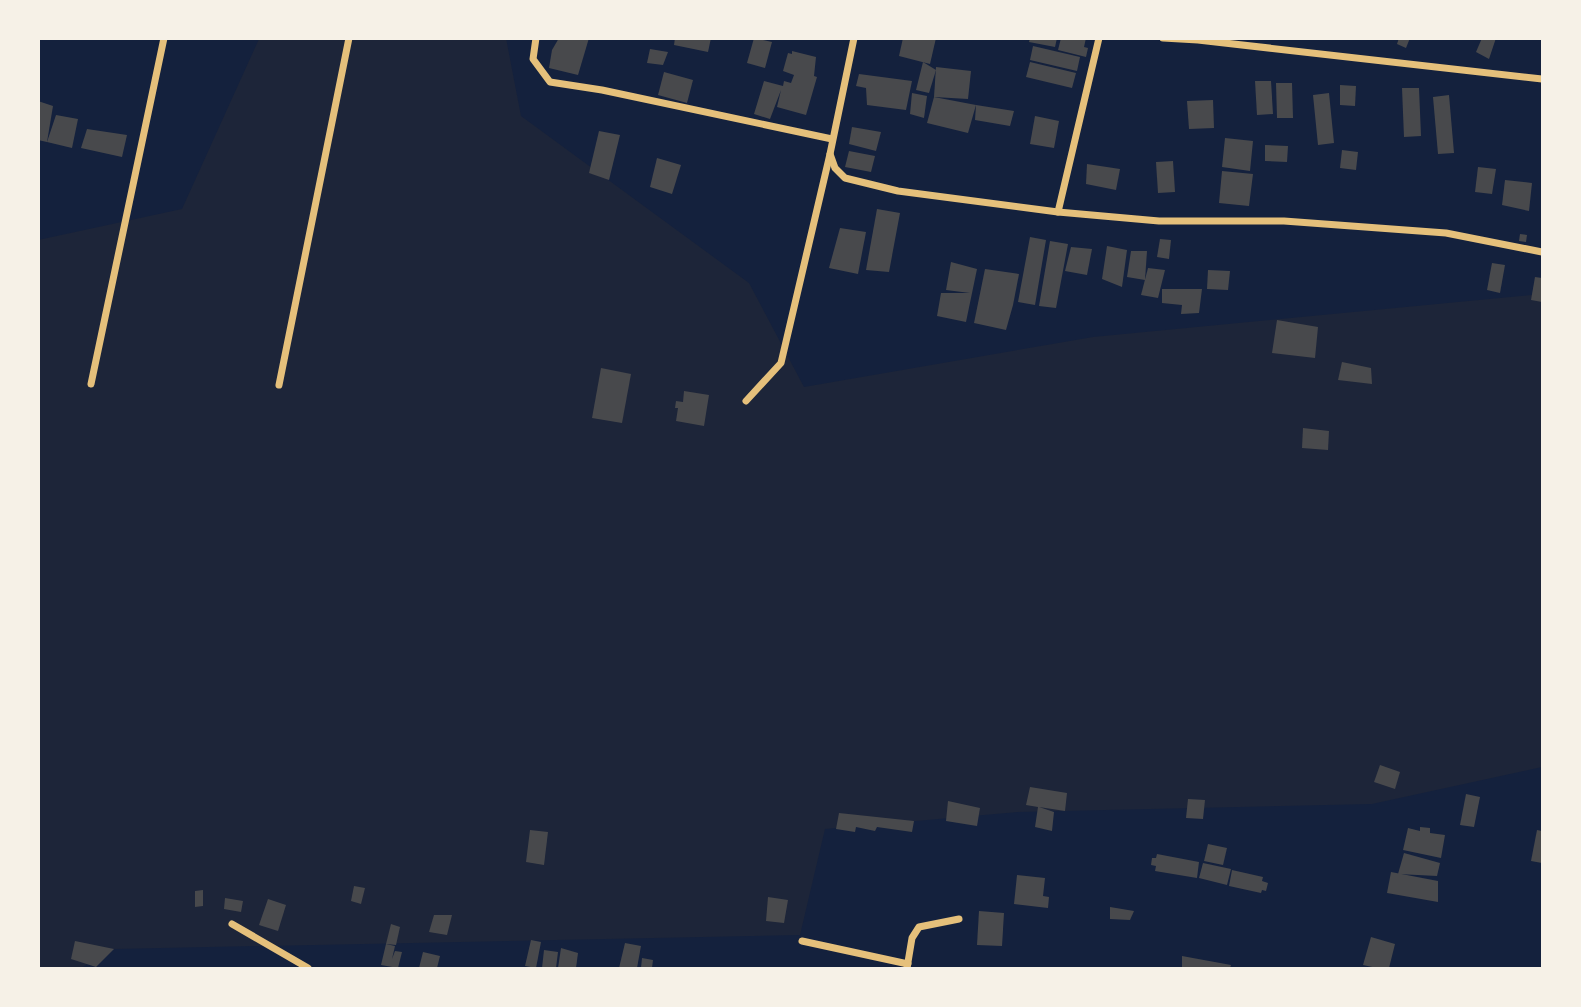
<svg xmlns="http://www.w3.org/2000/svg" width="1581" height="1007" font-family="Signika,sans-serif">
	<rect width="100%" height="100%" fill="#14213d"/>
	<polygon fill="#1d2539" points="506,38 521,116 749,283 804,387 1093,337 1542,294 1542,767 1372,804 1018,812 825,829 800,935 114,949 81,968 39,968 38,240 182,209 259,39"/>
	<g fill="#48494c">
		<polygon points="559,38 589,38 578,75 549,68 552,50"/>
		<polygon points="675,38 711,38 708,52 674,45"/>
		<polygon points="754,38 772,42 765,68 747,63"/>
		<polygon points="903,38 936,38 930,64 899,56"/>
		<polygon points="1030,38 1057,38 1055,47 1029,42"/>
		<polygon points="1061,38 1086,38 1084,47 1088,48 1086,57 1058,50"/>
		<polygon points="1399,38 1410,38 1406,48 1397,44"/>
		<polygon points="1482,38 1496,38 1489,59 1476,52"/>
		<polygon points="1033,46 1080,57 1077,71 1030,60"/>
		<polygon points="650,49 668,52 663,65 647,63"/>
		<polygon points="792,51 816,57 814,76 817,77 806,115 777,107 781,90 770,119 754,114 764,81 783,86 784,81 791,83 794,75 783,71 788,53 792,54"/>
		<polygon points="923,62 936,70 929,93 916,90"/>
		<polygon points="1030,62 1076,73 1072,88 1026,77"/>
		<polygon points="936,67 971,71 968,99 934,97"/>
		<polygon points="664,72 693,80 687,103 658,95"/>
		<polygon points="859,74 912,81 906,110 867,105 866,88 856,86"/>
		<polygon points="1255,81 1271,81 1273,114 1257,115"/>
		<polygon points="1276,83 1292,83 1293,118 1277,118"/>
		<polygon points="1340,85 1356,86 1355,106 1340,105"/>
		<polygon points="1402,88 1419,88 1421,136 1404,137"/>
		<polygon points="912,93 927,96 924,118 910,114"/>
		<polygon points="1329,93 1334,143 1318,145 1313,95"/>
		<polygon points="1449,95 1454,153 1438,154 1433,97"/>
		<polygon points="934,97 976,105 968,133 927,123"/>
		<polygon points="1213,100 1214,128 1189,129 1187,101"/>
		<polygon points="38,101 53,106 47,142 38,140"/>
		<polygon points="976,105 1014,111 1010,126 975,120"/>
		<polygon points="56,115 78,119 72,148 47,142"/>
		<polygon points="1035,116 1059,121 1054,148 1030,144"/>
		<polygon points="852,127 881,132 876,151 849,144"/>
		<polygon points="87,129 127,135 122,157 81,148"/>
		<polygon points="599,131 620,135 609,180 589,173"/>
		<polygon points="1225,138 1253,141 1250,171 1222,167"/>
		<polygon points="1265,145 1288,146 1287,162 1265,161"/>
		<polygon points="1342,150 1358,152 1356,170 1340,168"/>
		<polygon points="849,151 875,156 871,172 845,167"/>
		<polygon points="657,158 681,165 672,194 650,187"/>
		<polygon points="1173,161 1175,192 1158,193 1156,162"/>
		<polygon points="1087,164 1120,169 1116,190 1086,184"/>
		<polygon points="1478,167 1496,169 1492,194 1475,192"/>
		<polygon points="1222,171 1253,174 1249,206 1219,203"/>
		<polygon points="1505,180 1532,183 1529,211 1502,205"/>
		<polygon points="877,209 900,213 889,272 866,270"/>
		<polygon points="840,228 866,232 858,274 829,268"/>
		<polygon points="1520,234 1527,235 1526,242 1519,241"/>
		<polygon points="1030,237 1046,240 1035,305 1018,302"/>
		<polygon points="1160,239 1171,240 1169,259 1157,257"/>
		<polygon points="1050,241 1068,244 1056,308 1039,306"/>
		<polygon points="1107,246 1127,250 1122,287 1102,279"/>
		<polygon points="1071,247 1092,249 1087,275 1065,271"/>
		<polygon points="1131,251 1147,251 1145,280 1127,277"/>
		<polygon points="951,262 977,269 966,322 937,316 941,293 970,293 946,290"/>
		<polygon points="1492,263 1505,265 1500,293 1487,290"/>
		<polygon points="1148,268 1165,270 1158,298 1141,295"/>
		<polygon points="985,269 1019,274 1013,305 1006,330 974,323"/>
		<polygon points="1208,270 1230,271 1228,290 1207,289"/>
		<polygon points="1535,277 1542,278 1542,302 1531,300"/>
		<polygon points="1162,289 1202,289 1199,313 1181,314 1182,305 1162,303"/>
		<polygon points="1277,320 1318,327 1315,358 1272,353"/>
		<polygon points="1342,362 1371,368 1372,384 1338,380"/>
		<polygon points="601,368 631,374 622,423 592,418"/>
		<polygon points="684,391 709,395 704,426 676,421 678,408 675,408 676,401 683,402"/>
		<polygon points="1303,428 1329,431 1328,450 1302,448"/>
		<polygon points="1380,765 1400,772 1395,789 1374,782"/>
		<polygon points="1030,787 1067,793 1065,811 1039,807 1054,812 1052,831 1035,827 1038,807 1026,805"/>
		<polygon points="1466,794 1480,797 1474,827 1460,825"/>
		<polygon points="1188,799 1205,800 1203,819 1186,818"/>
		<polygon points="948,801 980,808 977,826 946,821"/>
		<polygon points="839,813 914,821 912,832 877,827 875,831 856,827 855,832 836,829"/>
		<polygon points="1420,827 1430,828 1430,833 1445,835 1441,858 1403,850 1408,828 1420,831"/>
		<polygon points="530,830 548,832 544,865 526,862"/>
		<polygon points="1537,830 1542,831 1542,863 1531,861"/>
		<polygon points="1208,844 1227,848 1223,865 1204,861"/>
		<polygon points="1404,853 1440,863 1437,876 1398,874"/>
		<polygon points="1157,854 1199,862 1197,878 1155,871 1156,866 1151,865 1152,858 1156,858"/>
		<polygon points="1203,863 1231,869 1227,885 1199,878"/>
		<polygon points="1232,870 1263,877 1262,881 1268,883 1266,891 1262,890 1261,893 1229,886"/>
		<polygon points="1391,872 1438,881 1438,902 1387,893"/>
		<polygon points="1017,875 1045,878 1043,896 1049,897 1048,908 1014,904"/>
		<polygon points="354,886 365,888 361,904 351,901"/>
		<polygon points="203,890 203,906 195,907 195,891"/>
		<polygon points="768,897 788,900 784,923 766,921"/>
		<polygon points="225,898 243,901 241,912 224,909"/>
		<polygon points="268,899 286,905 278,931 259,925"/>
		<polygon points="1110,907 1134,911 1130,920 1110,919"/>
		<polygon points="979,911 1004,913 1002,946 977,945"/>
		<polygon points="434,915 452,915 447,935 429,932"/>
		<polygon points="391,924 400,927 396,945 386,944"/>
		<polygon points="1371,937 1395,944 1389,968 1377,968 1363,965"/>
		<polygon points="531,940 541,942 536,968 525,966"/>
		<polygon points="75,941 114,949 96,967 71,959"/>
		<polygon points="625,943 641,946 637,968 619,968"/>
		<polygon points="386,944 395,946 392,959 395,951 402,952 398,968 381,965"/>
		<polygon points="561,948 578,953 576,968 558,968"/>
		<polygon points="544,950 558,952 556,968 542,968"/>
		<polygon points="423,952 440,956 437,968 419,968"/>
		<polygon points="1182,956 1231,965 1230,968 1182,968"/>
		<polygon points="642,958 653,960 652,968 641,968"/>
	</g>
	<g fill="none" stroke-linecap="round" stroke-linejoin="round">
		<g stroke="#e5c07b" stroke-width="7">
			<polyline points="536,38 533,59 550,82 602,90 832,139"/>
			<polyline points="854,38 830,154 835,168 845,178 898,191 1058,212 1159,221 1284,221 1446,233 1542,252"/>
			<polyline points="1163,38 1198,40 1542,79"/>
			<polyline points="1058,212 1099,38"/>
			<polyline points="91,384 164,38"/>
			<polyline points="279,385 349,38"/>
			<polyline points="746,401 781,363 830,154"/>
			<polyline points="232,924 308,968"/>
			<polyline points="802,941 908,964"/>
			<polyline points="907,968 912,938 919,927 959,919"/>
		</g>
	</g>
	<rect width="1581" height="1007" fill="none" stroke="#f6f1e7" stroke-width="80"/>
</svg>
